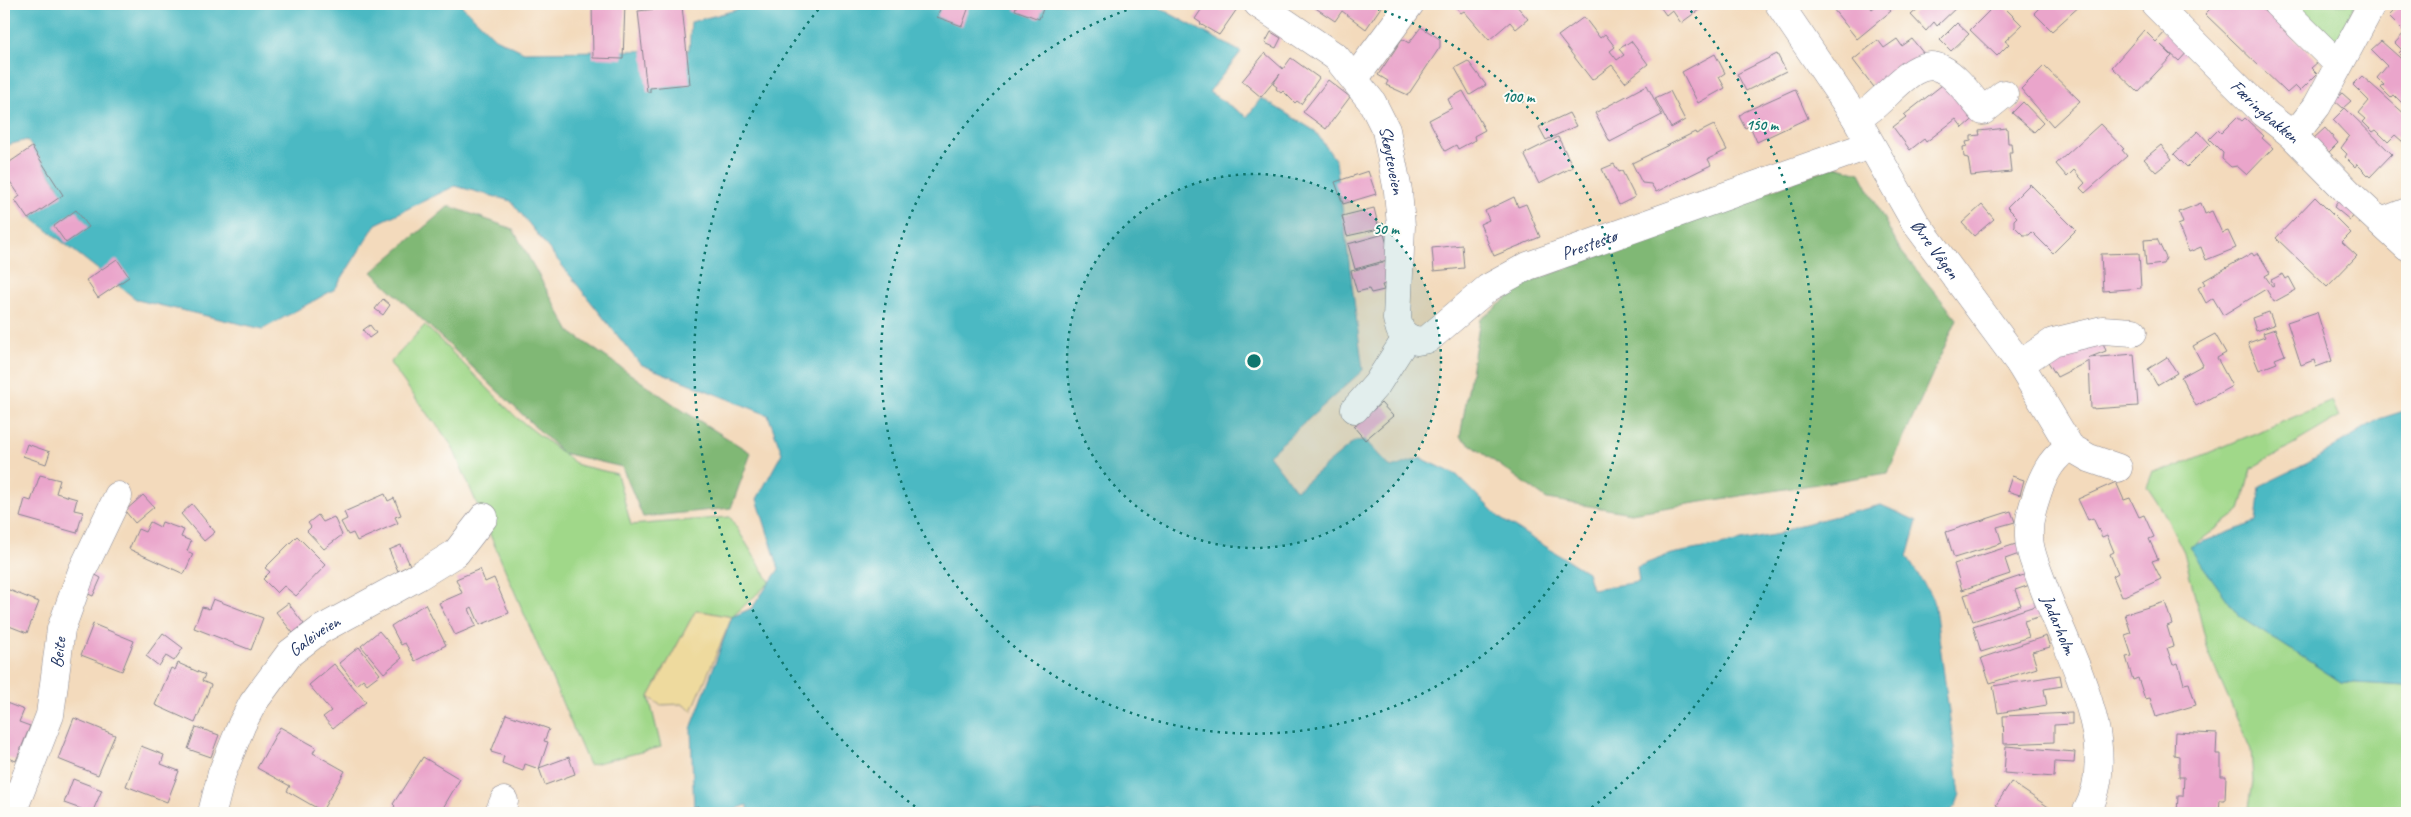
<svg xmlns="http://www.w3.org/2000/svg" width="2411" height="817" font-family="Caveat,sans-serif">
	<rect width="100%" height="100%" fill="#fdfcf7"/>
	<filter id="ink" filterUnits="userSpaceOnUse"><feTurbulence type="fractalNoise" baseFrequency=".02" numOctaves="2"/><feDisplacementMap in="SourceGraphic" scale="10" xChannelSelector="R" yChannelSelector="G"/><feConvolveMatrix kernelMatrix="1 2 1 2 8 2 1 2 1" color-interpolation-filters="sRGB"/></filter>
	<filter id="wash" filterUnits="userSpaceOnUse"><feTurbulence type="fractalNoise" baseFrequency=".0096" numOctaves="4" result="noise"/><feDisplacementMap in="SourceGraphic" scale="20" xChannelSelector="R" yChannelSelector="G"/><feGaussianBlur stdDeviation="1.12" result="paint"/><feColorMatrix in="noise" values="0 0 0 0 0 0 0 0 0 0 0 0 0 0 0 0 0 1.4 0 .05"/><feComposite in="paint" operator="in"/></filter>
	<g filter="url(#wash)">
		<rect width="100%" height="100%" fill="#f3dabc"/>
		<g fill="#a0d889" stroke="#5e8474">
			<polygon points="2303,4 2355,4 2339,37 2332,42 2296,12"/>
			<polygon points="425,325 517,418 578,465 617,474 631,525 730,517 770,582 732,617 696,610 649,697 661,747 589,765 452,446 434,421 433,422 390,363"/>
			<polygon points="2332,401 2339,417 2251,469 2240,511 2190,548 2239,616 2341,682 2407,686 2407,813 2248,813 2253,782 2251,750 2209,654 2184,552 2163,511 2147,487 2153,471 2170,469"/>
		</g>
		<g fill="#80b875" stroke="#4e746a">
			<polygon points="1835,166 1860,173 1900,250 1957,319 1888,473 1631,513 1547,499 1460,437 1480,320 1525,284"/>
			<polygon points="449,206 513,229 570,332 682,410 751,453 731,508 643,517 622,467 563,453 372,272"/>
		</g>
		<polygon fill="#eeda9e" stroke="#84847e" points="696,610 732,617 692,711 682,704 660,705 649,697"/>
		<g fill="#4bb9c3" stroke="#337490">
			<polygon points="4,4 460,4 495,38 524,52 689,50 691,22 758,4 1152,4 1241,52 1209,92 1247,117 1261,98 1315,131 1336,161 1363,370 1269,455 1296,490 1355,441 1365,440 1391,468 1421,458 1457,475 1501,519 1587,572 1592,589 1639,582 1637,567 1671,554 1779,534 1796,526 1881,505 1917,521 1907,557 1934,600 1960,794 1956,805 1949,813 746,813 749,812 747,805 726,813 694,813 691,729 732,617 752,608 779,569 757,499 782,453 768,415 640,364 511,201 455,186 376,224 335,289 263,329 137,300 28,215 58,186 27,140 4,146"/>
			<polygon points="2407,410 2407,686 2341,682 2239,616 2189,547 2256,522 2260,486 2308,463 2379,419"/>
		</g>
		<g id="blocks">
			<g fill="#eaa5cb">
				<polygon points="592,4 625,4 623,59 593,58"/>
				<polygon points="942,4 970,4 962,26 937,17"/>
				<polygon points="1017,4 1045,4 1039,19 1015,10"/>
				<polygon points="1205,4 1230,4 1237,9 1219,35 1200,24 1201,23 1195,19"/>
				<polygon points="1312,4 1383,4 1366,29 1342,11 1335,21 1311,5"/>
				<polygon points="1453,4 1515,4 1528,19 1516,29 1510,22 1489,40 1464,11 1461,13"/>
				<polygon points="1658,4 1707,4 1681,23 1672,10 1666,15"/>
				<polygon points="1840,4 1868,4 1872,9 1878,4 1885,4 1891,11 1857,39 1833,9"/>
				<polygon points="1917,4 1960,4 1937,26 1934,22 1926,31 1911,15 1920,7"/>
				<polygon points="1988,4 2001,4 2022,25 2005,41 2009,44 1997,56 1970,30 1989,11 1985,7"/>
				<polygon points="2043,4 2082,4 2052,31 2034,13"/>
				<polygon points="2209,4 2257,4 2318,62 2311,68 2317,74 2300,91 2295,86 2287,93 2205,14 2212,7"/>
				<polygon points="682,6 690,84 650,88 650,92 647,92 638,11"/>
				<polygon points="2399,6 2407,14 2407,61 2399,53 2402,50 2395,43 2405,32 2389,16"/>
				<polygon points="1584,17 1600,38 1605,34 1615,47 1610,51 1617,60 1624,55 1619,49 1631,41 1648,64 1625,82 1612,65 1592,80 1558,36"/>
				<polygon points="1957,23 1969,34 1951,51 1940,40"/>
				<polygon points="1421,27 1440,39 1440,47 1408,95 1386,85 1388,81 1378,75 1402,39 1409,43"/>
				<polygon points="2144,30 2156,42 2167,30 2189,50 2179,61 2161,45 2172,56 2138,92 2112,67"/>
				<polygon points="1271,32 1281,38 1276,48 1265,43"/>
				<polygon points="1897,39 1902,46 1912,39 1924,54 1877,91 1853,60 1878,40 1884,48"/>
				<polygon points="2381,41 2407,64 2407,108 2394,95 2391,98 2381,88 2384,85 2377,78 2387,66 2371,50"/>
				<polygon points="1265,53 1283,69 1291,58 1319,78 1301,104 1297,101 1295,103 1283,91 1281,93 1276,89 1277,87 1273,84 1280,74 1261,97 1242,81"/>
				<polygon points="1715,54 1725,73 1719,77 1725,88 1698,103 1682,72"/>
				<polygon points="1777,54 1786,71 1746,91 1737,74"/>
				<polygon points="1468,61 1486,85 1470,95 1455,68"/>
				<polygon points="2044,66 2080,101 2053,126 2021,89"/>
				<polygon points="2362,76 2407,116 2407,138 2403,142 2395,135 2388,142 2376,130 2373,132 2363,122 2366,119 2359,113 2369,101 2353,85"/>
				<polygon points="1328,80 1350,97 1326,129 1303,112"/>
				<polygon points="1946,82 1978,115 1963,128 1956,119 1926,142 1924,139 1910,150 1893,127 1906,117 1904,115"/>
				<polygon points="1647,85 1662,115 1610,142 1595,113"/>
				<polygon points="1795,89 1808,118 1757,142 1750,126 1745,128 1739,116 1744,112"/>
				<polygon points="1463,91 1485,130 1474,136 1475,140 1458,149 1456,145 1445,151 1429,120 1452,108 1448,99"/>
				<polygon points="1670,91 1685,120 1671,128 1655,98"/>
				<polygon points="2342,93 2351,101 2343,108 2334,100"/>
				<polygon points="2023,102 2043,123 2034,132 2012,113"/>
				<polygon points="2345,108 2392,154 2370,177 2357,164 2355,167 2345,157 2347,154 2341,148 2349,137 2333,120"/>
				<polygon points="1569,113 1576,126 1546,140 1539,127"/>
				<polygon points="2237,117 2242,121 2245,118 2264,136 2262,138 2273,148 2247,175 2237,166 2231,167 2222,159 2223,153 2209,139 2218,130 2221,133"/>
				<polygon points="2100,124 2124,149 2122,150 2127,156 2085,193 2080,188 2085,183 2074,170 2067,177 2056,164"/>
				<polygon points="1714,125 1727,150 1708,159 1711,165 1656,192 1651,184 1642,183 1632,163 1695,132 1696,134"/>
				<polygon points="2007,128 2008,143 2011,143 2012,152 2009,152 2011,172 1971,176 1968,158 1964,157 1963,147 1967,146 1966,142 1971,141 1971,136 1980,135 1979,131"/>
				<polygon points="2325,128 2338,143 2328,153 2314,138"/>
				<polygon points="2198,131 2210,144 2187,167 2174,154"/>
				<polygon points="1558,137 1573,167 1539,184 1524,154"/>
				<polygon points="2161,145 2172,159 2156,172 2144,159"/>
				<polygon points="32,147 63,195 28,219 15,200 20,196 4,173 4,166"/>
				<polygon points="1614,164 1619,172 1622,171 1635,197 1619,205 1602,169"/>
				<polygon points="1368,171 1376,194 1343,204 1335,182"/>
				<polygon points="2030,184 2076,230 2053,253 2032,232 2029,235 2023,235 2014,226 2014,220 2017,217 2007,207"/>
				<polygon points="1514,197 1518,207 1526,204 1540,237 1494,256 1480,224 1489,220 1485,211"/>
				<polygon points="2315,197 2351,233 2342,242 2357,256 2327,287 2276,238"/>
				<polygon points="2340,199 2356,213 2350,220 2334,207"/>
				<polygon points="2201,203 2205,214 2212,211 2222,233 2228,231 2236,248 2206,260 2201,247 2189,252 2178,225 2183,223 2179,212"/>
				<polygon points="1982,205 1994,219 1974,236 1962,223"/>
				<polygon points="1374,208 1379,229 1347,236 1342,216"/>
				<polygon points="76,210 89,227 66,243 54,226"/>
				<polygon points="1384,234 1391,259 1355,269 1348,244"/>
				<polygon points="2157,239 2166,258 2163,264 2146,266 2144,240"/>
				<polygon points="1462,245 1464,268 1434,271 1432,248"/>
				<polygon points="2139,253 2141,288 2103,291 2101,254"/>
				<polygon points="2252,253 2254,256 2258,253 2270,273 2265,276 2272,286 2274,285 2271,280 2283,274 2286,279 2289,277 2296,290 2274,302 2266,289 2223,315 2213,298 2206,303 2198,288 2205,284 2203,281"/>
				<polygon points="117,259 129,277 98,298 86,280"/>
				<polygon points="1386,262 1392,283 1382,285 1384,290 1371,293 1369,289 1357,292 1351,271"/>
				<polygon points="383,299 390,305 383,315 375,309"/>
				<polygon points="2269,312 2274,325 2256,331 2252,318"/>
				<polygon points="2317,312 2332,361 2316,367 2314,360 2301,365 2287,322"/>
				<polygon points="370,325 376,333 369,338 363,330"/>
				<polygon points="2275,329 2285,355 2275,359 2277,363 2259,370 2248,343 2265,337 2263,333"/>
				<polygon points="2215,334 2226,353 2217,358 2232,386 2196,406 2181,377 2203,365 2193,346"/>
				<polygon points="2102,340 2106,351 2088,358 2134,354 2138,406 2091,409 2089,361 2057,377 2047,360 2057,352"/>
				<polygon points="2167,357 2177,373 2157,385 2148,369"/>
				<polygon points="1381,403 1393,416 1365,440 1354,427"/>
				<polygon points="27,444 50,452 46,464 23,456"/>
				<polygon points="40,475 60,480 56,493 77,499 74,510 83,512 77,533 20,517 25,499 31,501"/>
				<polygon points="2012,476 2024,480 2020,495 2007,491"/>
				<polygon points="2116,482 2124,500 2130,498 2139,517 2144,515 2154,537 2149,539 2158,559 2152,561 2161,579 2122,597 2113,576 2118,573 2110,554 2114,552 2107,535 2102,537 2093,518 2088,520 2078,499"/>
				<polygon points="385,494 388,501 394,498 401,515 395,517 398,523 357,541 353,533 348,535 341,522 347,519 344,512"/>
				<polygon points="143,495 154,507 135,523 125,511"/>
				<polygon points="192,504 215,532 204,541 181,514"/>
				<polygon points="2011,511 2015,522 1997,527 2002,543 1954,558 1946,532"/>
				<polygon points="318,515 323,522 334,517 342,535 324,549 307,531 311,527 308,523"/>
				<polygon points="150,522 160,527 162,522 184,530 181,537 191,541 187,551 193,554 184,574 129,549 138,529 145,532"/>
				<polygon points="297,536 326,565 296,596 284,586 277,593 263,579 270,572 265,568"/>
				<polygon points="2019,543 2022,553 2005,559 2010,574 1962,590 1954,564"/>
				<polygon points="401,545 410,565 398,571 389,550"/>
				<polygon points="480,569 485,582 494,578 509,613 480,625 472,607 469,609 476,626 455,635 439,603 462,593 456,579"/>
				<polygon points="90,572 101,578 93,596 81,591"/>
				<polygon points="2030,573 2033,584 2015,590 2021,605 1973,621 1964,595"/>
				<polygon points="4,588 39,602 27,633 4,624"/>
				<polygon points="213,599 263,618 251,650 194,628 202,607 209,609"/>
				<polygon points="2165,602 2172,624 2167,626 2173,646 2167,648 2173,665 2178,663 2184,684 2189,683 2196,705 2156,717 2150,698 2145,699 2138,678 2133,680 2126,657 2132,656 2125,635 2131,633 2125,614"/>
				<polygon points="288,603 304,624 293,633 276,612"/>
				<polygon points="425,604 446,645 415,661 405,643 401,645 391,626"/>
				<polygon points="2038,605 2042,616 2024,621 2029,637 1981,652 1973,626"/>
				<polygon points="93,624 134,641 122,671 81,655"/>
				<polygon points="379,631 402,658 384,673 361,646"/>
				<polygon points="163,633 183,648 174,661 166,656 159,666 146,656"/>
				<polygon points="2046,636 2050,647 2032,652 2037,668 1990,683 1981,658"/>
				<polygon points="359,647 380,674 367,684 363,679 356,685 339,663"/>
				<polygon points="178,663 205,675 202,681 211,685 195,723 155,705 171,668 175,670"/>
				<polygon points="334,664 366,702 333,728 323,717 331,711 309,685"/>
				<polygon points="2060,675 2062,686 2044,689 2047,705 1998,713 1993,686"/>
				<polygon points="4,702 24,710 19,722 30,726 16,761 4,756"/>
				<polygon points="2072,713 2072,724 2054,725 2054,742 2004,744 2003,716"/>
				<polygon points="506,714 549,729 544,741 548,742 539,769 525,764 523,771 512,767 502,763 504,756 491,752"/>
				<polygon points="74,718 115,735 98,775 58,759"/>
				<polygon points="196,727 219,735 211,757 188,749"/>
				<polygon points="280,727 316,747 313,753 345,771 322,811 287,791 290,786 257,768"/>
				<polygon points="2175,732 2217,734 2216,754 2221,754 2221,776 2226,776 2225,800 2220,800 2219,813 2177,813 2178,796 2183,796 2184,777 2179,777 2179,756 2174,755"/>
				<polygon points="141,746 164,755 161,764 179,771 167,802 126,786"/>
				<polygon points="2006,746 2075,752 2074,763 2055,762 2054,777 2004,773"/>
				<polygon points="423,757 460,779 440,813 390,813 395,806 393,804"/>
				<polygon points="569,757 575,774 545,785 539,768"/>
				<polygon points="73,779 102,790 92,813 64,803"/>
				<polygon points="2011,782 2053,810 2051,813 2009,813 1996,805"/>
				<polygon points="698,806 700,813 673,813"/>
			</g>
		</g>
	</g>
	<g filter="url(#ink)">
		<use href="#blocks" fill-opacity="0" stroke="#87848d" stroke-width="1"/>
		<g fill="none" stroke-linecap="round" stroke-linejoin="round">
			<defs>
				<g id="minor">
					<path id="s1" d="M1258 4 1336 57 1372 102 1386 130 1398 191 1401 226 1397 319 1400 330 1407 337"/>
					<path id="s2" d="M1779 4 1856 118 1915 222 2020 364 2070 447 2089 458 2118 468"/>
					<path id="s3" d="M2155 4 2264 113 2291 134 2355 199 2407 247"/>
					<polyline points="2277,4 2338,64"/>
					<polyline points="1355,78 1410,4"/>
					<path d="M1856 118C1883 108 1912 53 1942 69 1958 77 1971 98 1983 111L2004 94"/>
					<polyline points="2291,134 2303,124 2317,106 2372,4"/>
					<polyline points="2377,218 2384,221 2407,212"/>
					<polyline points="2020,364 2053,342 2102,330 2133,332"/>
					<path id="s4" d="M1355 409 1377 384 1407 337 1417 341 1428 339 1488 288 1528 266 1870 145"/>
					<path id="s5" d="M2070 447C2053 457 2046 470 2039 488 2034 503 2028 520 2029 536 2029 551 2036 566 2041 580 2064 647 2125 745 2086 813"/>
					<path id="s6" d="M12 813 50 715 61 629 82 571 118 496"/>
					<path id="s7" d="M212 813 222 773 242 724 253 703 290 653 320 630 417 577 456 553 484 517"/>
					<polyline points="499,813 504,801"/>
				</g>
			</defs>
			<use href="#minor" stroke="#87848d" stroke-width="29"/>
			<use href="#minor" stroke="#fff" stroke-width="28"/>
		</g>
	</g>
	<circle cx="1254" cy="361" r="187" fill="#0f766e" fill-opacity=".12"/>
	<g fill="none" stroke="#0f766e" stroke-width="2.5" stroke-dasharray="2.5 5">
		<circle cx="1254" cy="361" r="187"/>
		<path d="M1363 4A373 373 0 1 1 1145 4"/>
		<path d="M921 811A560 560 0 0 1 822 5M1686 5A560 560 0 0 1 1587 811"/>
	</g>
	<g text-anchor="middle" stroke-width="4" stroke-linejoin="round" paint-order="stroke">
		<g font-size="18" fill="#1b2f5e" stroke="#fdfcf7">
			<text dy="6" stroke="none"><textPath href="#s3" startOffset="154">Færingbakken</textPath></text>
			<text dy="6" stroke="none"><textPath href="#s1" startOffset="214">Skøyteveien</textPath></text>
			<text dy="6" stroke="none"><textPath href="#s4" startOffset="300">Prestestø</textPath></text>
			<text dy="6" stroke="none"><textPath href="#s2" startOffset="291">Øvre Vågen</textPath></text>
			<text dy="6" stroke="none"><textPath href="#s5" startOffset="196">Jadarholm</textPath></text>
			<text dy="6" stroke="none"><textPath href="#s7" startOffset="210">Galeiveien</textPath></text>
			<text dy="6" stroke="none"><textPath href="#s6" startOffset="168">Beite</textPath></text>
		</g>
	</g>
	<circle cx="1254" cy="361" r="8" fill="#0f766e" stroke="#fdfcf7" stroke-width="2.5"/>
	<g font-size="15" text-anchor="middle" font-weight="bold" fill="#0f766e" stroke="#fdfcf7" stroke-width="4" stroke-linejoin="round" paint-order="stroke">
		<text x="1518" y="102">100 m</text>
		<text x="1762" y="130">150 m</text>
		<text x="1386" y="234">50 m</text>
	</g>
	<rect width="2411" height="817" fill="none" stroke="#fdfcf7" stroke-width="20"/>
</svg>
